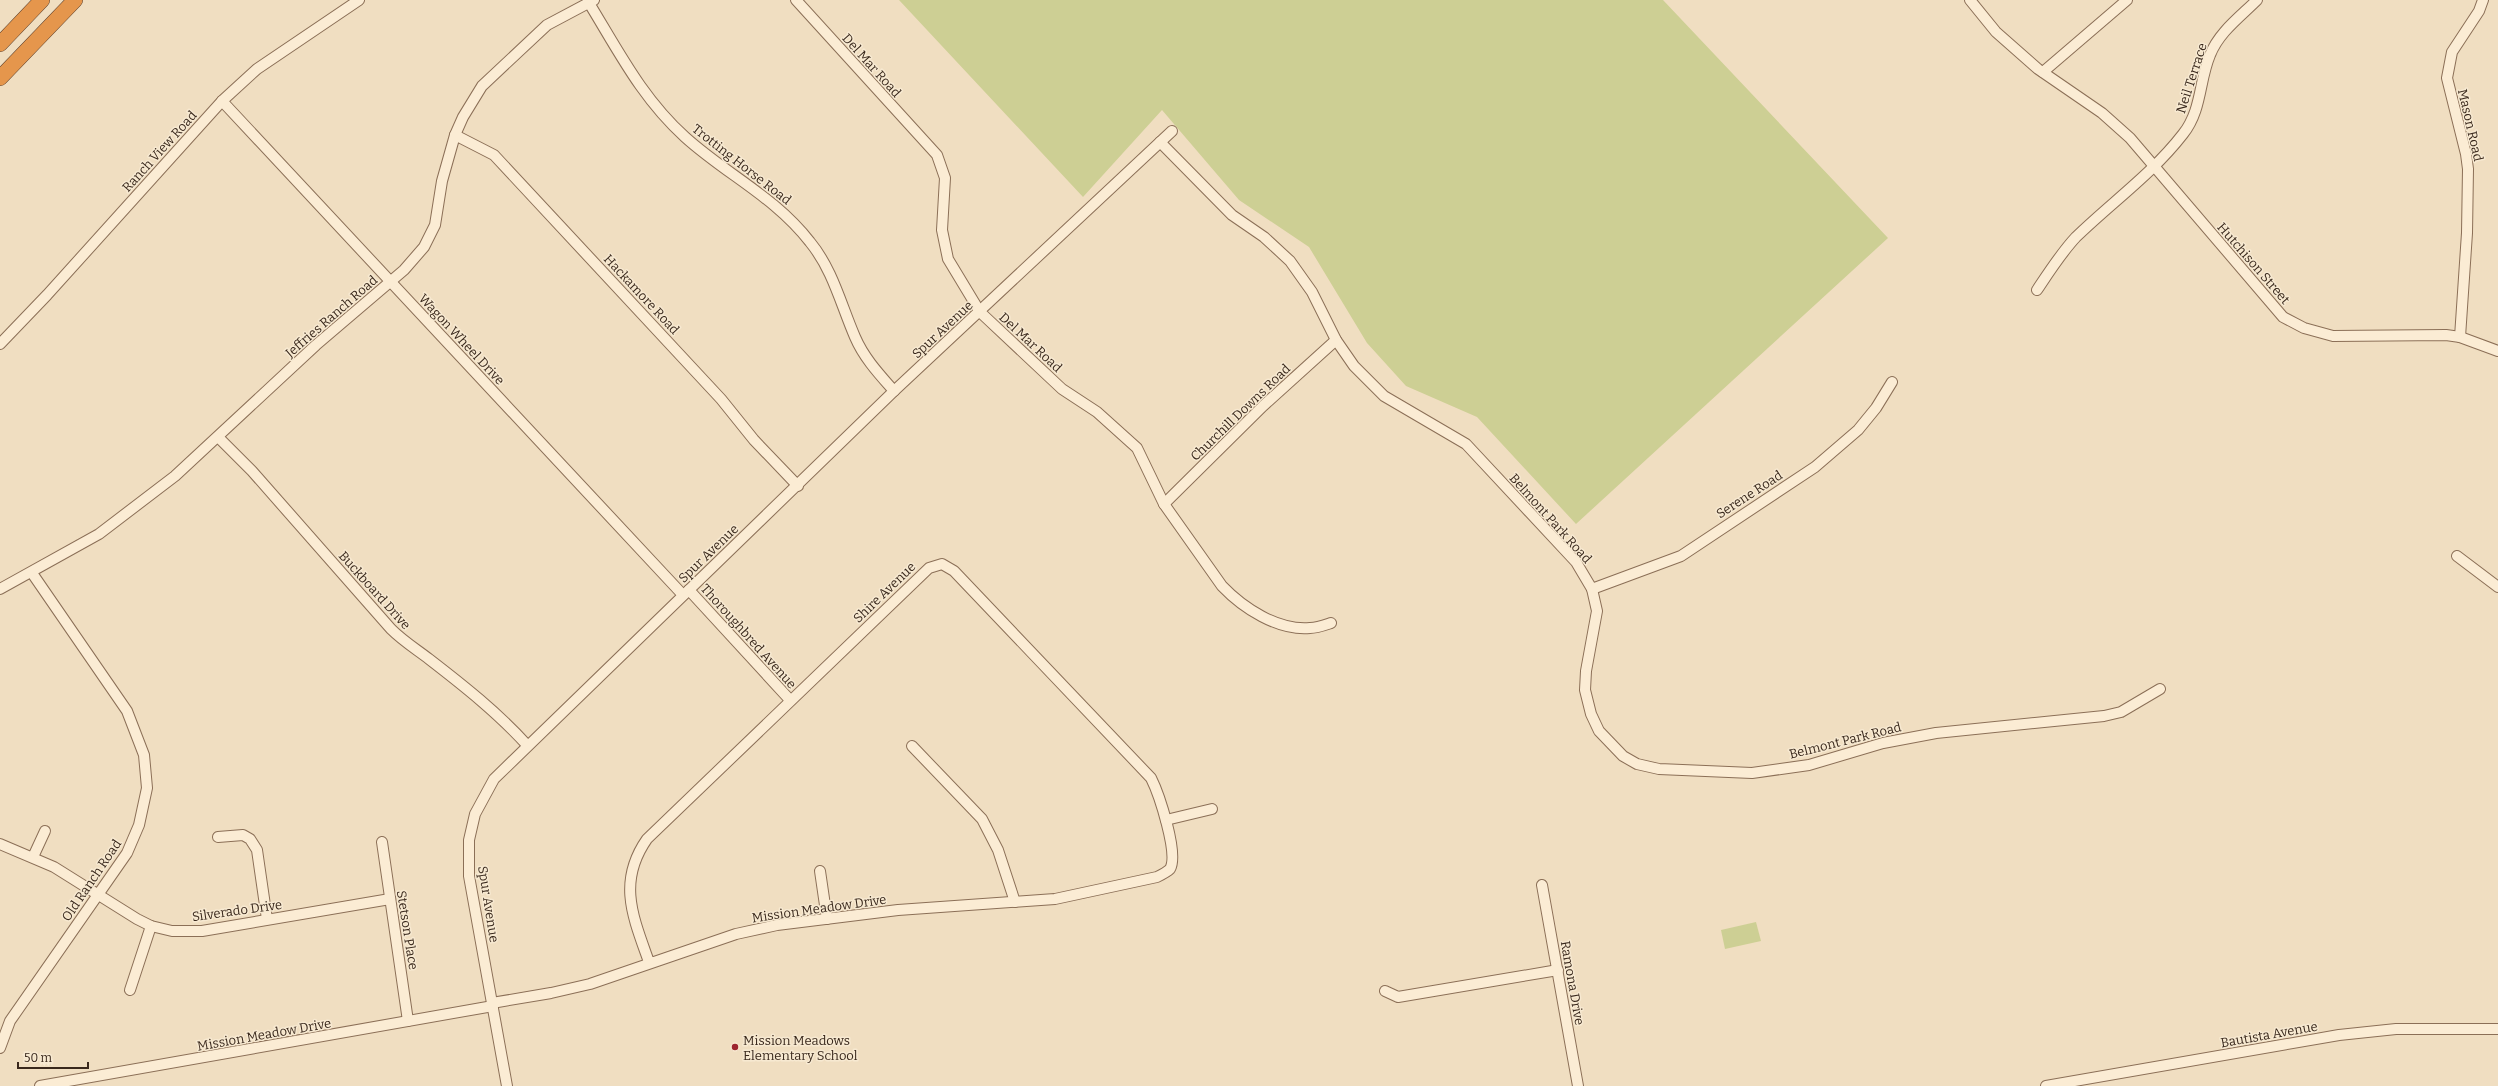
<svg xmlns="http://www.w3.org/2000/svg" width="2498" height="1086" font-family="Bitter,serif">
	<rect width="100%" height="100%" fill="#f0dec1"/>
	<g fill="#cdcf94">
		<polygon points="899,0 1663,0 1888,238 1576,524 1477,417 1406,386 1367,343 1309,247 1239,200 1162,110 1083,197"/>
		<polygon points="1756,922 1761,941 1725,949 1721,930"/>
	</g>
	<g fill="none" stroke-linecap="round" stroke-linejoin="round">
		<defs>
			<g id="minor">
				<path d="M796 0 937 155 945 178 942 230 948 259 980 312 1062 389 1097 412 1137 448 1164 504 1222 586C1243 608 1278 631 1310 628 1317 628 1325 625 1331 623"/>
				<polyline points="1970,0 1996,32 2038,69 2102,113 2130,138 2283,317 2304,328 2333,336 2446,335 2460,337 2498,351"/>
				<path d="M589 3C619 52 642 98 685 137 727 175 774 196 810 242 833 270 841 305 855 337 864 358 879 374 894 391"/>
				<polyline points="2043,72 2127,0"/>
				<polyline points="222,101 683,595"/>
				<polyline points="455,135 494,155 721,399 754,440 798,486"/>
				<polyline points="1160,142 1232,215 1264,237 1290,261 1312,292 1336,340 1354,366 1384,396 1466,444 1576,562 1592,589 1597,611 1586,671 1585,690 1591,714 1599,731 1623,756 1637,764 1659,769 1752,773 1809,765 1883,743 1936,733 2104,716 2121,712 2160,689"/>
				<path d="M2037 290C2049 272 2061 253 2076 237 2112 202 2152 174 2183 134 2202 110 2199 81 2210 55 2219 32 2240 17 2257 0"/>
				<polyline points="2460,337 2467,233 2468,169 2466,154 2447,78 2452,52 2479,11 2483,0"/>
				<polyline points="0,344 47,295 222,101 257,69 359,0"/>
				<path d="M218 437 252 471 391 629C403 641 416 649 429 659 464 686 498 713 527 745"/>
				<polyline points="1164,504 1263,406 1336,340"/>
				<polyline points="2457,556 2498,587"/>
				<polyline points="0,589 99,534 175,476 316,345 404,270 424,247 435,225 442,181 455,135 463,117 482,86 547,25 594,0"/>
				<polyline points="1592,589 1681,556 1815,467 1858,430 1876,408 1892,382"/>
				<polyline points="689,590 790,700"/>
				<polyline points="912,746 982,819 998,850 1015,902"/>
				<polyline points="1166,820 1212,809"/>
				<polyline points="218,837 243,835 250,839 257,850 267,919"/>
				<polyline points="382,842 408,1021"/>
				<polyline points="0,844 54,867 137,919 151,926 172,931 202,931 390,899"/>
				<polyline points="33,857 45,831"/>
				<polyline points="820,871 827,919"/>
				<polyline points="1542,885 1578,1086"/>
				<polyline points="130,990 151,926"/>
				<polyline points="1385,991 1398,997 1558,970"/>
				<path d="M492 1003 551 993 590 984 736 934 777 925 898 910 1055 899 1157 877C1161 875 1167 872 1170 869 1179 854 1159 794 1151 778L954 571 942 564 929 568 647 839C617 882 633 917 649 962"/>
				<polyline points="0,1048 10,1021 127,853 139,825 147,788 144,755 127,711 32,573"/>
				<polyline points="40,1086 493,1006"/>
				<polyline points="507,1086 469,876 469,840 475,814 494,779 894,391 1172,131"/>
				<polyline points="2046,1086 2339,1035 2396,1029 2498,1029"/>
			</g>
			<g id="highway">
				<polyline points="0,44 42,0"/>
				<polyline points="0,78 75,0"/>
			</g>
		</defs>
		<use href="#minor" stroke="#8b6f57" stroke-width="12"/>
		<use href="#highway" stroke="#583d2c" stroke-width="16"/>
		<use href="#minor" stroke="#fbecd4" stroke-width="10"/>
		<use href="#highway" stroke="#e5964c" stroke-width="15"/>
	</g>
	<circle fill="#9d242e" stroke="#f7e9d1" stroke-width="1.5" cx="735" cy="1047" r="4"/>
	<g text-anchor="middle" stroke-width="3" stroke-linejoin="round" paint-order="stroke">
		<g font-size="13" fill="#39281c" stroke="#f7e9d1">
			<text transform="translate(872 65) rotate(48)" y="5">Del Mar Road</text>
			<text transform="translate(2191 78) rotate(-72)" y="5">Neil Terrace</text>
			<text transform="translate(2471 125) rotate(77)" y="5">Mason Road</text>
			<text transform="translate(159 151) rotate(-48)" y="5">Ranch View Road</text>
			<text transform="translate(742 164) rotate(38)" y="5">Trotting Horse Road</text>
			<text transform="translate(2254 263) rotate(49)" y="5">Hutchison Street</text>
			<text transform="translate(642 294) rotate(47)" y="5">Hackamore Road</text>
			<text transform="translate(331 316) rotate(-41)" y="5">Jeffries Ranch Road</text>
			<text transform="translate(942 329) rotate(-43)" y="5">Spur Avenue</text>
			<text transform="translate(462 339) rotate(47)" y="5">Wagon Wheel Drive</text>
			<text transform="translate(1031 342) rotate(43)" y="5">Del Mar Road</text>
			<text transform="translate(1240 412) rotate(-44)" y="5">Churchill Downs Road</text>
			<text transform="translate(1749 494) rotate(-33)" y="5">Serene Road</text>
			<text transform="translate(1551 518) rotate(48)" y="5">Belmont Park Road</text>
			<text transform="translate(708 553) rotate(-44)" y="5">Spur Avenue</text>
			<text transform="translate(375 590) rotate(48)" y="5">Buckboard Drive</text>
			<text transform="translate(884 592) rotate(-44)" y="5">Shire Avenue</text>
			<text transform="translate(749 636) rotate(48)" y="5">Thoroughbred Avenue</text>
			<text transform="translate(1845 740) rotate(-14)" y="5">Belmont Park Road</text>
			<text transform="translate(91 880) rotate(-56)" y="5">Old Ranch Road</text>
			<text transform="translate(489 904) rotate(81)" y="5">Spur Avenue</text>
			<text transform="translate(819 908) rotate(-8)" y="5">Mission Meadow Drive</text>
			<text transform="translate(237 910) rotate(-8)" y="5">Silverado Drive</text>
			<text transform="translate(408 930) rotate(81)" y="5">Stetson Place</text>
			<text transform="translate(1573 983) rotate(80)" y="5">Ramona Drive</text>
			<text transform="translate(264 1034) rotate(-10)" y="5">Mission Meadow Drive</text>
			<text transform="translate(2269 1034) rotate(-10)" y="5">Bautista Avenue</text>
		</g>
		<g font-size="13" fill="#39281c" stroke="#f7e9d1" text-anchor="start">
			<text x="743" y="1045">Mission Meadows<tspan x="743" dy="15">Elementary School</tspan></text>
		</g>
	</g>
	<path d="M18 1062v6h70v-6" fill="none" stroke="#39281c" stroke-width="2"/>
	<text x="24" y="1062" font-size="12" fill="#39281c" stroke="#f7e9d1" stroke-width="3" paint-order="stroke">50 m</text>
</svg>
